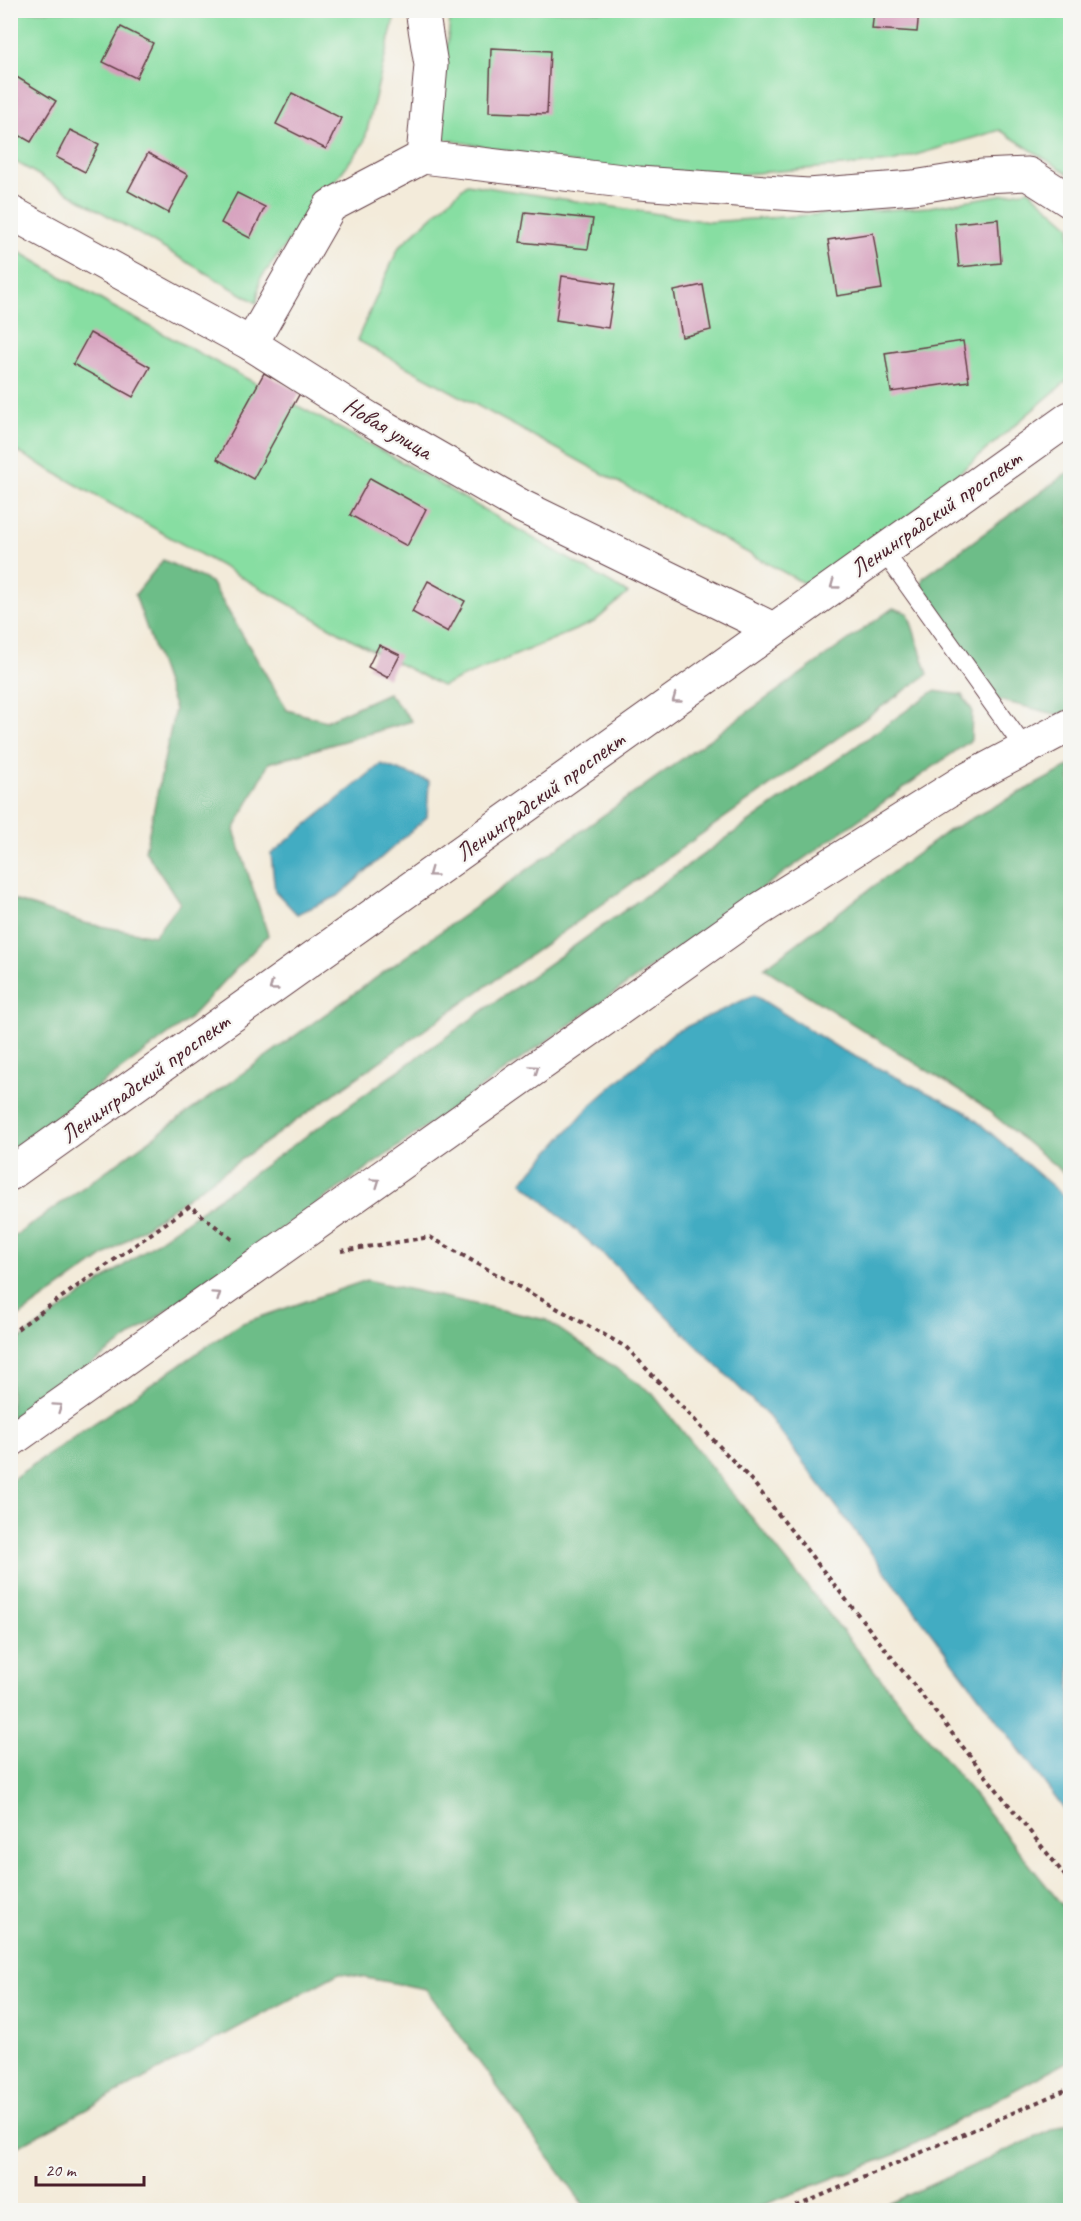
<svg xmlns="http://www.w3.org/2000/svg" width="1081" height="2221" font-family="Caveat,sans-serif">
	<rect width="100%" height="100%" fill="#f6f6f2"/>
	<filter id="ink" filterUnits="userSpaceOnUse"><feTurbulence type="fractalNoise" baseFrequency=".0167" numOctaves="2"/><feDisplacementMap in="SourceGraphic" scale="12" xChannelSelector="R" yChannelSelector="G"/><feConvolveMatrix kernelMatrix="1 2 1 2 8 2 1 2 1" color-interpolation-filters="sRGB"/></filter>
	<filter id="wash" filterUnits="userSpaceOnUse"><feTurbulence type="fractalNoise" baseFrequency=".008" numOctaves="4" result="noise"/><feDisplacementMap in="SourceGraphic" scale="24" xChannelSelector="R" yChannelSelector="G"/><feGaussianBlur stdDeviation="1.35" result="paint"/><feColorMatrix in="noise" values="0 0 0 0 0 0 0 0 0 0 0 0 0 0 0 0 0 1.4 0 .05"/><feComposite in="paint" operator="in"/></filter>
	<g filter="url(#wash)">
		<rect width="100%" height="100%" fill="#f3ebda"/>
		<g fill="#87dea2" stroke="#687e66" stroke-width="1.5">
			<polygon points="11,11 396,11 364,143 260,279 257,303 11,159"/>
			<polygon points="451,11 1070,11 1070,175 1000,130 892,162 667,180 437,138"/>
			<polygon points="467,184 709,222 929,207 1029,190 1070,226 1070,378 820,592 357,340 399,247"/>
			<polygon points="11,247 108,304 393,457 628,593 594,622 442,686 353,640 11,448"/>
		</g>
		<g fill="#6dbd88" stroke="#5c6e5a" stroke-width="1.5">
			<polygon points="1070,471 1070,710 1059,715 998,700 919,599 923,578"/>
			<polygon points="163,560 211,582 287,710 326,721 388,693 412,721 269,763 234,830 268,935 188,1020 11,1151 11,899 84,923 154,936 180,903 145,851 175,709 135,595"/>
			<polygon points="893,608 908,613 928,674 11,1322 11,1239"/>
			<polygon points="934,691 962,695 972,710 971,740 11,1421 10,1346"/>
			<polygon points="1070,766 1070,1178 979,1103 764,968 948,831"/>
			<polygon points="367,1280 546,1320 652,1393 1070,1915 1070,2060 896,2154 750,2210 587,2210 426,1989 339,1973 11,2150 11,1480 240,1324"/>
			<polygon points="1070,2122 1070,2210 875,2210"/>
		</g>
		<g fill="#43acc2" stroke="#466676" stroke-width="1.5">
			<polygon points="381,764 429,781 427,817 338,896 297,914 275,891 271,854"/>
			<polygon points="754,995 840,1049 966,1112 1070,1201 1070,1817 769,1417 614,1264 522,1182 591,1105 673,1033"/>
		</g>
		<g id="blocks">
			<g fill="#d59ebc">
				<polygon points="874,10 919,10 917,32 872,29"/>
				<polygon points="121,27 153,43 136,78 103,62"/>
				<polygon points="491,48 550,51 547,114 489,112"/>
				<polygon points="10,73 56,101 31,142 10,130"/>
				<polygon points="292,93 341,118 326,149 276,124"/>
				<polygon points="70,130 99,144 85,172 56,157"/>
				<polygon points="148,153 188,175 168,213 128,191"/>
				<polygon points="237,193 265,207 250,238 221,223"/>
				<polygon points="525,212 593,219 588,249 520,242"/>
				<polygon points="998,219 1001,263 959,267 955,223"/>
				<polygon points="873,233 882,289 837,296 828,240"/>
				<polygon points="562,276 615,284 608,328 556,320"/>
				<polygon points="703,285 711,330 682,337 674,291"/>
				<polygon points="90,333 150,367 133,397 73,364"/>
				<polygon points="963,341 969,381 891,392 885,353"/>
				<polygon points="264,373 300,393 253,479 217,459"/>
				<polygon points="370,478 426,509 407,546 350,515"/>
				<polygon points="428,581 465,601 448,632 412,612"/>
				<polygon points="379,645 400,655 388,678 368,667"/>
			</g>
		</g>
	</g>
	<g filter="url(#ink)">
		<use href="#blocks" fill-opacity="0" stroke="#633e45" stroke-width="1.5"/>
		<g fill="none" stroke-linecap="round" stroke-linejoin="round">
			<defs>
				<polyline id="lane" points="883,550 1025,749"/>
				<g id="street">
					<polyline points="423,157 639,183 808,195 914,187 982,176 1028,174 1070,201"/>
					<polyline points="10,212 251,344 368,418 521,506 773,629"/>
					<polyline points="251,344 330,206 423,157 431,65 422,10"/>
				</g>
				<g id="secondary">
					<polyline points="10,1174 1070,418"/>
					<polyline points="10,1441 757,911 964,781 1070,725"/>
				</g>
			</defs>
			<use href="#lane" stroke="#633e45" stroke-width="20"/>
			<use href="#street" stroke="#633e45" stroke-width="35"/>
			<use href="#secondary" stroke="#633e45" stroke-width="35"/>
			<g stroke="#633e45" stroke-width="4" stroke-dasharray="4.5 4.5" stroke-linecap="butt">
				<polyline points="341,1251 430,1237 626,1347 752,1481 1070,1882"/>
				<polyline points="10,1334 190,1206 234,1241"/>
				<polyline points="788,2210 1070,2088"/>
			</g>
			<use href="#lane" stroke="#fff" stroke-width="18"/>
			<use href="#street" stroke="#fff" stroke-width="33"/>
			<use href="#secondary" stroke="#fff" stroke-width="33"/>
		</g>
		<defs><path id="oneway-chevron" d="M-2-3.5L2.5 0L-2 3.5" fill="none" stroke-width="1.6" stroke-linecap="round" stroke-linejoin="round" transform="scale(1.5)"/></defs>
		<g stroke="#ae9aa0">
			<use href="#oneway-chevron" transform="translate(834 585) rotate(144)"/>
			<use href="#oneway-chevron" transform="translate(676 699) rotate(144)"/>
			<use href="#oneway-chevron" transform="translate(432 873) rotate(144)"/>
			<use href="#oneway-chevron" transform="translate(273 987) rotate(144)"/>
			<use href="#oneway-chevron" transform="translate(535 1069) rotate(-35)"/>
			<use href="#oneway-chevron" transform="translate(376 1182) rotate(-35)"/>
			<use href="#oneway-chevron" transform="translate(217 1295) rotate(-35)"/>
			<use href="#oneway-chevron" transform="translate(58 1407) rotate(-35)"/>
		</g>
	</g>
	<g text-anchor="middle" stroke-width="4.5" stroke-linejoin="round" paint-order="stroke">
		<g font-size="24" fill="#4a1f2b" stroke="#f6f6f2">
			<text transform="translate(388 428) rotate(31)" y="8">Новая улица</text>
			<text transform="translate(936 513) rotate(-35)" y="8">Ленинградский проспект</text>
			<text transform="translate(540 796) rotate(-36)" y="8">Ленинградский проспект</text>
			<text transform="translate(145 1078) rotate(-36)" y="8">Ленинградский проспект</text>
		</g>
	</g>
	<rect width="1081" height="2221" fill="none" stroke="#f6f6f2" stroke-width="36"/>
	<path d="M36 2176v9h108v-9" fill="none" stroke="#4a1f2b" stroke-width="3"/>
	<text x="45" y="2176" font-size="18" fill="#4a1f2b" stroke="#f6f6f2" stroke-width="4.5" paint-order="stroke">20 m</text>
</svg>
